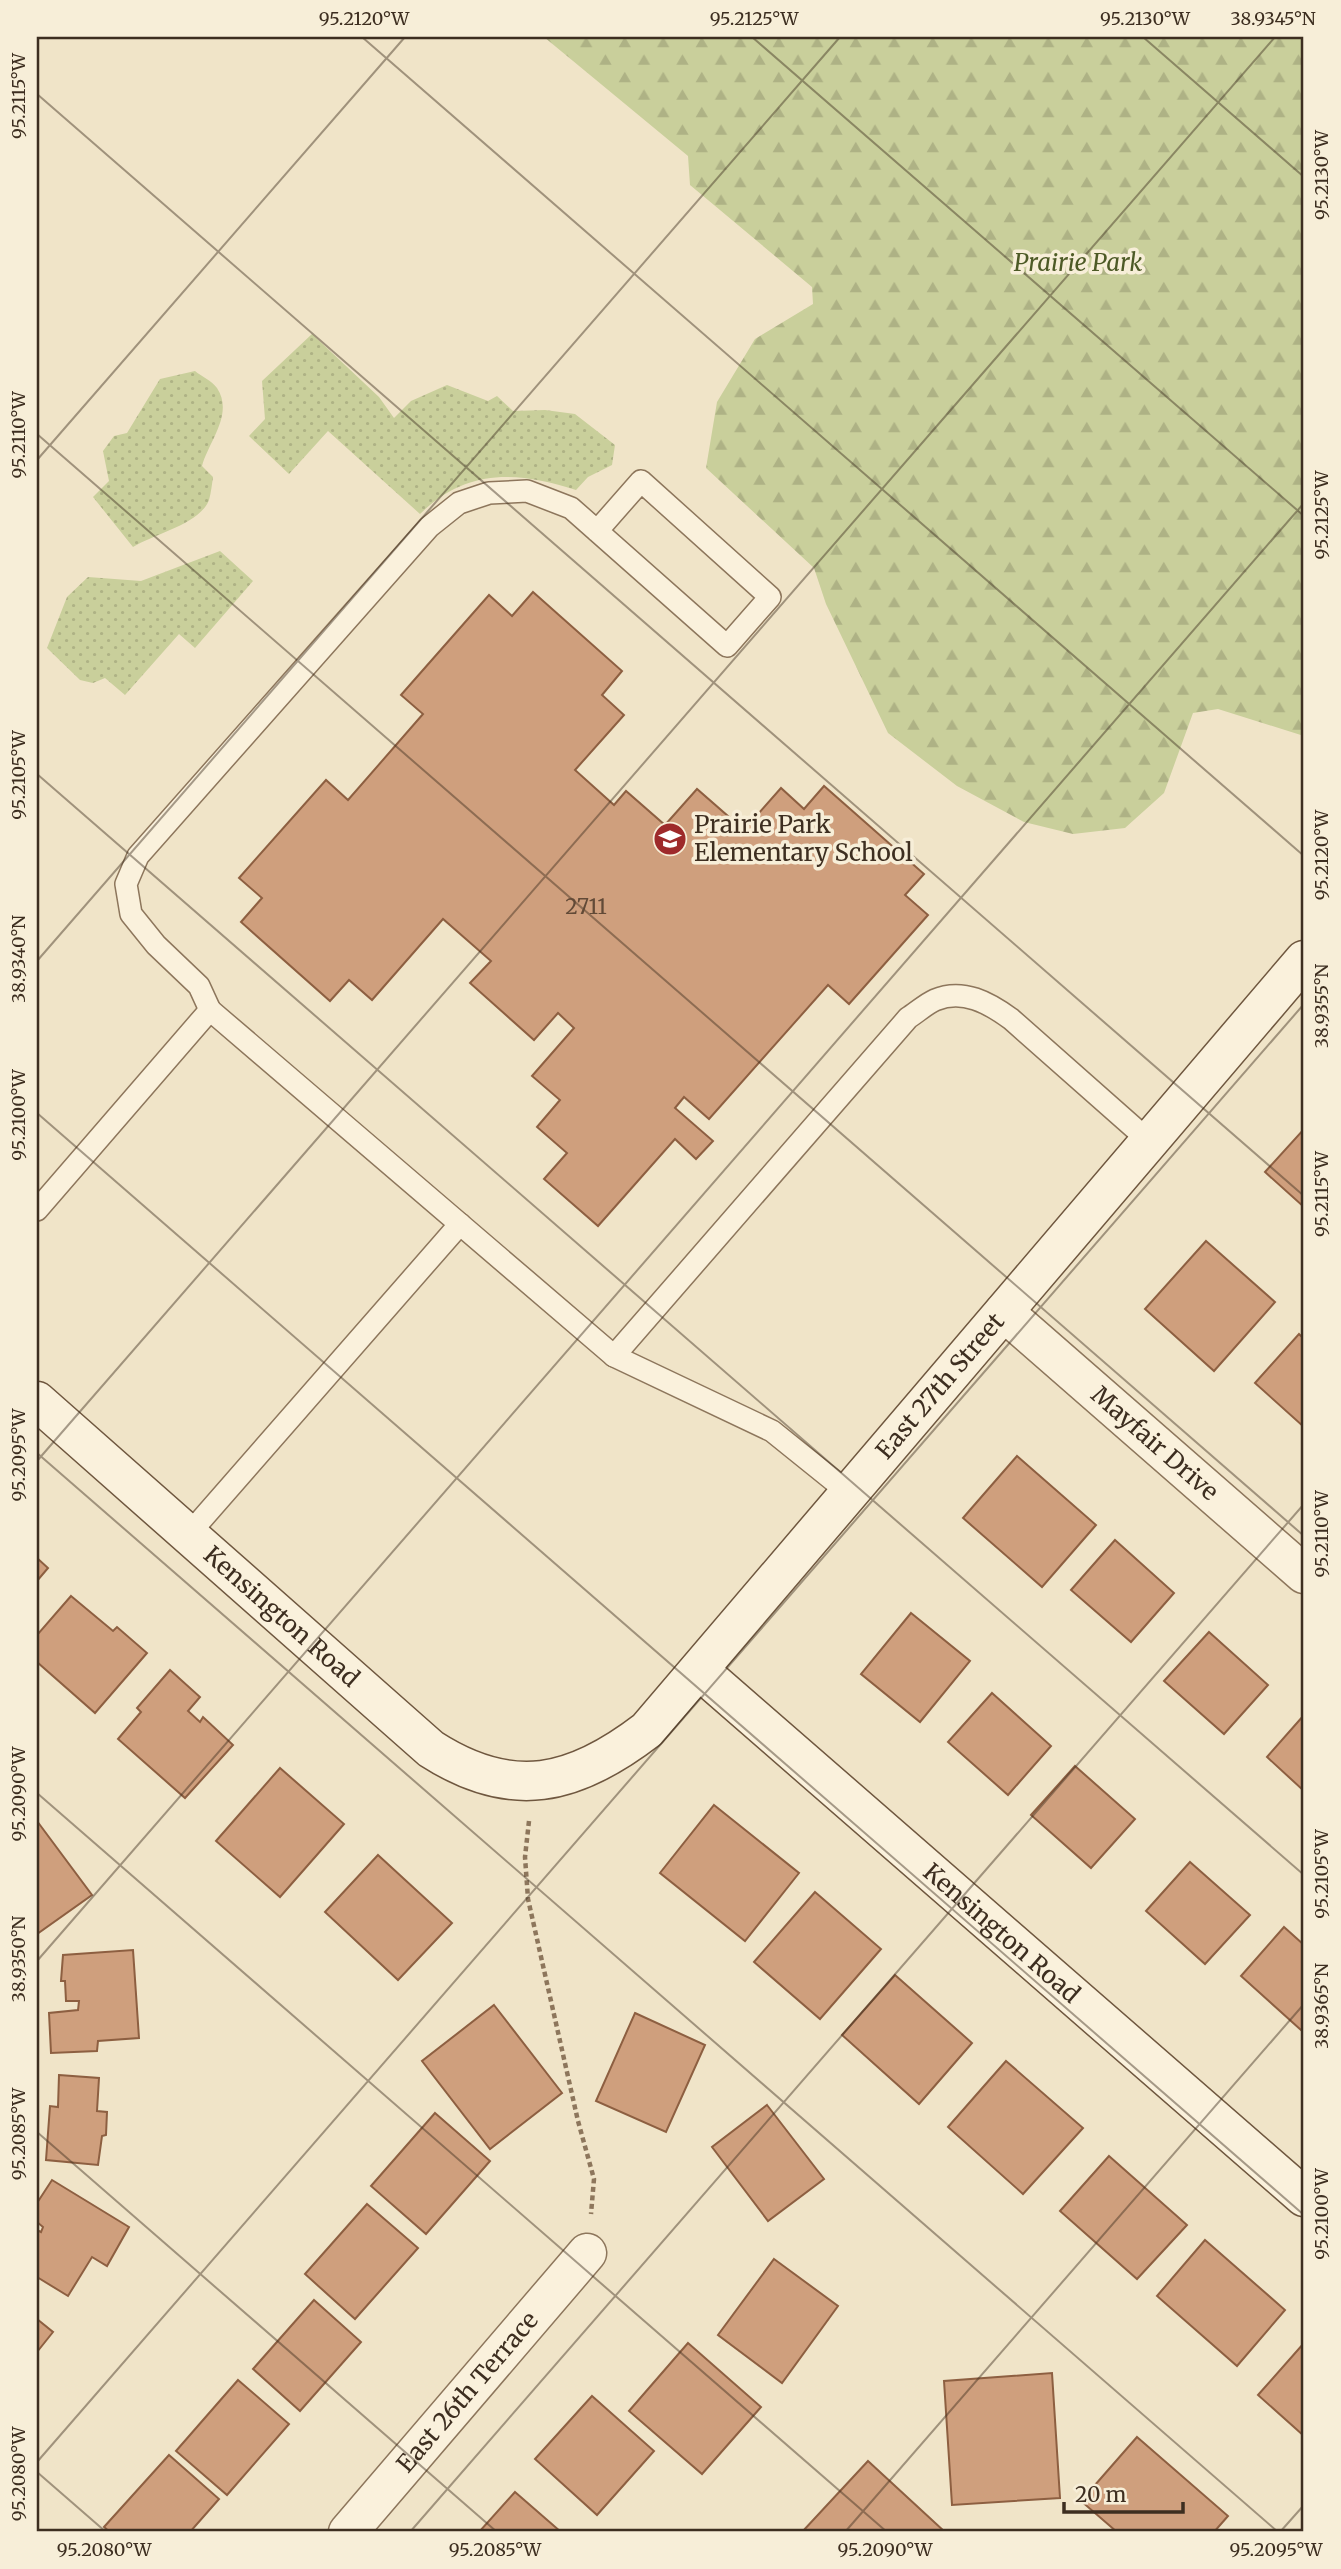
<svg xmlns="http://www.w3.org/2000/svg" width="1341" height="2569" font-family="Merriweather,serif">
	<defs>
		<pattern id="green-dots" width="8" height="8" patternUnits="userSpaceOnUse" patternTransform="scale(1.75)"><rect width="8" height="8" fill="#c9cf9b"/><path d="M2 2h.1M6 6h.1" fill="none" stroke="#aeb285" stroke-width="1.8" stroke-linecap="round"/></pattern>
		<pattern id="forest-firs" width="22" height="20" patternUnits="userSpaceOnUse" patternTransform="scale(1.75)"><rect width="22" height="20" fill="#c9cf9b"/><path d="M5 1l3.5 6h-7zM16 11l3.5 6h-7z" fill="#aeb285"/></pattern>
	</defs>
	<rect width="100%" height="100%" fill="#f0e4c8"/>
	<g fill="url(#green-dots)">
		<path d="M312 334 379 397 394 418 411 401 447 385 488 401 497 396 513 411 545 410 575 414 615 445 612 465 588 477 576 490C517 471 467 468 420 514L328 431 289 474 249 436 265 419 262 381Z"/>
		<path d="M195 371C201 376 212 381 217 388 234 414 209 441 202 466L213 477C212 484 211 493 209 500 200 524 154 534 133 547L93 497 109 481 103 451 114 436 127 433 160 379Z"/>
		<polygon points="220,551 253,581 195,648 179,634 125,695 105,678 93,683 80,680 47,648 67,597 88,577 141,581"/>
	</g>
	<polygon fill="url(#forest-firs)" points="544,37 1304,37 1304,736 1218,709 1193,713 1164,793 1125,828 1073,834 1024,822 957,786 888,733 826,604 814,568 706,468 717,402 755,339 813,304 812,287 690,185 688,156"/>
	<g fill="#cf9f7d" stroke="#8d5f41" stroke-width="2">
		<polygon points="533,592 622,671 602,695 624,715 575,770 614,805 626,791 665,825 697,789 744,830 781,788 804,809 824,786 924,874 905,895 928,915 849,1004 828,985 709,1119 684,1097 675,1108 713,1141 696,1159 675,1139 598,1226 544,1179 567,1153 537,1127 560,1100 532,1076 574,1028 558,1013 534,1040 470,983 491,961 443,919 372,1000 349,980 330,1001 241,922 262,898 239,878 326,780 348,800 423,714 401,695 489,595 512,616"/>
		<polygon points="1304,1129 1304,1207 1265,1172"/>
		<polygon points="1206,1241 1275,1302 1214,1371 1145,1309"/>
		<polygon points="1299,1334 1304,1339 1304,1427 1255,1383"/>
		<polygon points="1017,1456 1096,1525 1042,1587 963,1518"/>
		<polygon points="1115,1540 1174,1593 1131,1642 1071,1590"/>
		<polygon points="37,1558 48,1568 37,1581"/>
		<polygon points="71,1596 113,1631 117,1627 147,1653 95,1713 37,1662 37,1635"/>
		<polygon points="911,1613 970,1661 920,1722 861,1674"/>
		<polygon points="1209,1632 1268,1685 1224,1734 1164,1681"/>
		<polygon points="170,1670 200,1697 188,1711 200,1722 203,1717 233,1745 185,1798 118,1739 141,1712 137,1708"/>
		<polygon points="992,1693 1051,1746 1008,1795 948,1742"/>
		<polygon points="1304,1715 1304,1791 1267,1757"/>
		<polygon points="1075,1766 1135,1819 1091,1868 1031,1815"/>
		<polygon points="280,1768 344,1824 280,1897 216,1841"/>
		<polygon points="714,1805 799,1873 745,1941 660,1873"/>
		<polygon points="37,1821 92,1895 37,1934"/>
		<polygon points="378,1855 452,1923 398,1980 325,1912"/>
		<polygon points="1190,1862 1250,1915 1205,1964 1146,1911"/>
		<polygon points="815,1892 881,1949 820,2019 754,1962"/>
		<polygon points="1284,1927 1304,1945 1304,2026 1301,2030 1241,1976"/>
		<polygon points="133,1950 139,2038 98,2041 97,2051 51,2053 49,2013 78,2010 79,2001 66,2001 65,1981 61,1981 63,1955"/>
		<polygon points="895,1975 972,2043 919,2104 842,2035"/>
		<polygon points="494,2005 562,2093 490,2149 422,2061"/>
		<polygon points="635,2013 705,2045 666,2132 596,2101"/>
		<polygon points="1006,2061 1083,2128 1023,2194 948,2127"/>
		<polygon points="59,2075 99,2078 97,2111 107,2112 106,2135 102,2136 98,2165 46,2160 50,2106 58,2107"/>
		<polygon points="767,2105 824,2179 768,2221 712,2147"/>
		<polygon points="435,2113 490,2161 426,2234 371,2186"/>
		<polygon points="1109,2156 1187,2225 1137,2279 1060,2211"/>
		<polygon points="52,2180 129,2227 107,2266 92,2257 68,2296 37,2277 37,2230 41,2232 43,2227 37,2222 37,2203"/>
		<polygon points="367,2204 418,2248 355,2319 305,2274"/>
		<polygon points="1205,2240 1285,2310 1237,2366 1157,2296"/>
		<polygon points="774,2259 838,2306 782,2383 718,2335"/>
		<polygon points="314,2300 361,2342 300,2411 253,2369"/>
		<polygon points="37,2319 53,2332 37,2352"/>
		<polygon points="688,2343 761,2407 702,2474 629,2411"/>
		<polygon points="1304,2343 1304,2436 1258,2395"/>
		<polygon points="1052,2373 1060,2498 952,2505 944,2381"/>
		<polygon points="238,2380 289,2424 227,2495 176,2451"/>
		<polygon points="592,2396 654,2451 597,2515 535,2459"/>
		<polygon points="1137,2437 1228,2516 1214,2532 1117,2532 1081,2501"/>
		<polygon points="169,2455 219,2499 190,2532 110,2532 104,2527"/>
		<polygon points="868,2461 945,2532 802,2532"/>
		<polygon points="515,2492 561,2532 479,2532"/>
	</g>
	<g fill="none" stroke-linecap="round" stroke-linejoin="round">
		<defs>
			<g id="lane">
				<polyline points="210,1010 199,986 156,945 131,914 126,884 138,856 429,527 459,503 489,493 527,491 571,508 727,646 770,597 641,481 597,531"/>
				<polyline points="37,1210 210,1010 614,1356 772,1431 849,1493"/>
				<path d="M614 1356 908 1018C916 1013 926 1004 935 1000 963 988 989 1003 1011 1019L1149 1141"/>
				<polyline points="188,1535 460,1224"/>
			</g>
			<g id="street">
				<path id="s1" d="M1004 1312 1304 1574"/>
				<path id="s2" d="M348 2532 587 2253"/>
			</g>
			<g id="secondary">
				<path id="s3" d="M37 1401 431 1749C512 1801 574 1786 647 1730L1304 960"/>
				<path id="s4" d="M699 1670 1304 2197"/>
			</g>
		</defs>
		<use href="#lane" stroke="#8d765c" stroke-width="24"/>
		<use href="#street" stroke="#8d765c" stroke-width="41"/>
		<use href="#secondary" stroke="#6f573f" stroke-width="41"/>
		<polyline stroke="#8d765c" stroke-width="4.5" stroke-dasharray="5 3.5" stroke-linecap="butt" points="529,1821 525,1857 528,1899 578,2121 594,2179 591,2214"/>
		<use href="#lane" stroke="#faf1dc" stroke-width="21"/>
		<use href="#street" stroke="#faf1dc" stroke-width="38"/>
		<use href="#secondary" stroke="#faf1dc" stroke-width="38"/>
	</g>
	<path fill="none" stroke="#3d2e20" stroke-width="2" stroke-opacity="0.45" d="M362 37 1304 856M752 37 1304 516M1143 37 1304 177M37 94 1304 1196M37 434 1304 1536M37 460 405 37M37 774 1304 1875M37 961 840 37M37 1113 1304 2215M37 1453 1278 2532M37 1461 1275 37M37 1793 887 2532M37 1961 1304 503M37 2132 497 2532M37 2462 1304 1004M37 2472 106 2532M410 2532 1304 1504M845 2532 1304 2004M1280 2532 1304 2505"/>
	<defs>
		<symbol id="school-disc" viewBox="-11 -11 22 22"><circle r="9.5" fill="#9e2a2b" stroke="#f7eed8"/><path d="M0-5L7-2L0 1L-7-2ZM-4 1L0 2.5L4 1V4Q0 6-4 4Z" fill="#fff"/></symbol>
	</defs>
	<g fill-rule="evenodd">
		<use href="#school-disc" x="651" y="820" width="38" height="38"/>
	</g>
	<g text-anchor="middle" stroke-width="7" stroke-linejoin="round" paint-order="stroke">
		<g font-size="21" fill="#624a37">
			<text x="586" y="914">2711</text>
		</g>
		<g font-size="24" font-style="italic" fill="#4d5a26" stroke="#f7eed8">
			<text x="1078" y="271">Prairie Park</text>
		</g>
		<g font-size="24" fill="#3d2e20" stroke="#f7eed8" text-anchor="start">
			<text x="694" y="833">Prairie Park<tspan x="694" dy="28">Elementary School</tspan></text>
		</g>
		<g font-size="24" fill="#3d2e20" stroke="#f7eed8">
			<text dy="8" stroke="none"><textPath href="#s3" startOffset="1213">East 27th Street</textPath></text>
			<text dy="8" stroke="none"><textPath href="#s1" startOffset="200">Mayfair Drive</textPath></text>
			<text dy="8" stroke="none"><textPath href="#s3" startOffset="326">Kensington Road</textPath></text>
			<text dy="8" stroke="none"><textPath href="#s4" startOffset="401">Kensington Road</textPath></text>
			<text dy="8" stroke="none"><textPath href="#s2" startOffset="184">East 26th Terrace</textPath></text>
		</g>
	</g>
	<rect width="1341" height="2569" fill="none" stroke="#f7eed8" stroke-width="77"/>
	<path d="M1064 2502v10h119v-10" fill="none" stroke="#3d2e20" stroke-width="3.5"/>
	<text x="1075" y="2502" font-size="21" fill="#3d2e20" stroke="#f7eed8" stroke-width="5" paint-order="stroke">20 m</text>
	<rect x="38" y="38" width="1264" height="2492" fill="none" stroke="#3d2e20" stroke-width="2.5"/>
	<g font-size="18" text-anchor="middle" fill="#3d2e20">
		<text x="364" y="25">95.2120°W</text>
		<text x="754" y="25">95.2125°W</text>
		<text x="1145" y="25">95.2130°W</text>
		<text x="1273" y="25">38.9345°N</text>
		<text transform="translate(19 96) rotate(-90)" y="6">95.2115°W</text>
		<text transform="translate(1322 175) rotate(-90)" y="6">95.2130°W</text>
		<text transform="translate(19 435) rotate(-90)" y="6">95.2110°W</text>
		<text transform="translate(1322 515) rotate(-90)" y="6">95.2125°W</text>
		<text transform="translate(19 775) rotate(-90)" y="6">95.2105°W</text>
		<text transform="translate(1322 855) rotate(-90)" y="6">95.2120°W</text>
		<text transform="translate(19 959) rotate(-90)" y="6">38.9340°N</text>
		<text transform="translate(1322 1006) rotate(-90)" y="6">38.9355°N</text>
		<text transform="translate(19 1115) rotate(-90)" y="6">95.2100°W</text>
		<text transform="translate(1322 1194) rotate(-90)" y="6">95.2115°W</text>
		<text transform="translate(19 1455) rotate(-90)" y="6">95.2095°W</text>
		<text transform="translate(1322 1534) rotate(-90)" y="6">95.2110°W</text>
		<text transform="translate(19 1794) rotate(-90)" y="6">95.2090°W</text>
		<text transform="translate(1322 1874) rotate(-90)" y="6">95.2105°W</text>
		<text transform="translate(19 1959) rotate(-90)" y="6">38.9350°N</text>
		<text transform="translate(1322 2006) rotate(-90)" y="6">38.9365°N</text>
		<text transform="translate(19 2134) rotate(-90)" y="6">95.2085°W</text>
		<text transform="translate(1322 2214) rotate(-90)" y="6">95.2100°W</text>
		<text transform="translate(19 2474) rotate(-90)" y="6">95.2080°W</text>
		<text x="104" y="2556">95.2080°W</text>
		<text x="495" y="2556">95.2085°W</text>
		<text x="885" y="2556">95.2090°W</text>
		<text x="1276" y="2556">95.2095°W</text>
	</g>
</svg>
